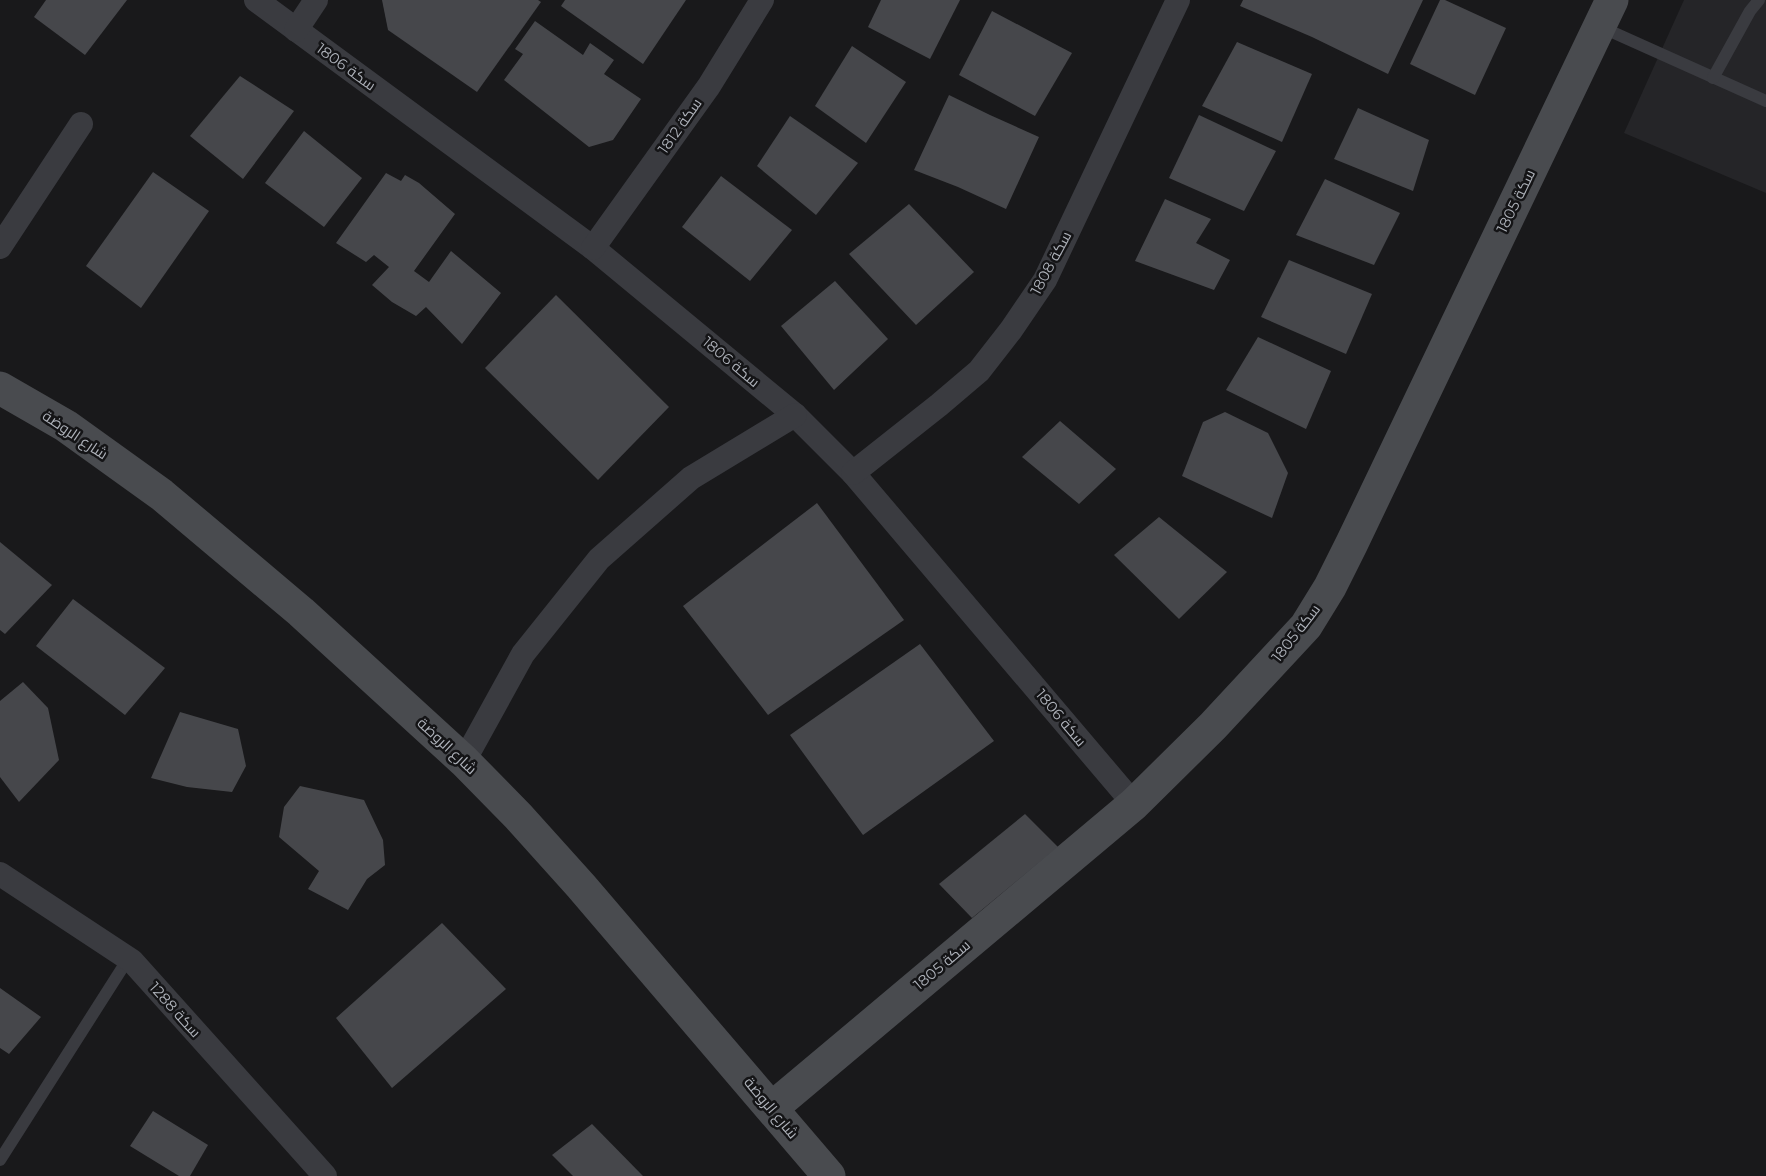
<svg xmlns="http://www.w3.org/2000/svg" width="1766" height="1176" font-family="Montserrat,Cairo,sans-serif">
	<rect width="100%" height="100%" fill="#19191b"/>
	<polygon fill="#252528" points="1684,0 1766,0 1766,193 1624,133"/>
	<g fill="#46474b">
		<polygon points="46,0 127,0 85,55 34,17"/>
		<polygon points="382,0 538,0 541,2 477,92 388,30"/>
		<polygon points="565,0 686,0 643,64 561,6"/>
		<polygon points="881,0 960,0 930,59 868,27"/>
		<polygon points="1243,0 1423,0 1388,74 1312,37 1240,6"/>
		<polygon points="1440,0 1445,0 1506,28 1475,95 1410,64"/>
		<polygon points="992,11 1072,53 1035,116 959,75"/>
		<polygon points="535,21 583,55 590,43 614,60 604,74 641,99 613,140 589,147 504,80 523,54 515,49"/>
		<polygon points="1237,42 1312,74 1282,142 1202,106"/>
		<polygon points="852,46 906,82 866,143 815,106"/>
		<polygon points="240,76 294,111 243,179 190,136"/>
		<polygon points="949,95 990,115 1039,137 1006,209 958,187 914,170"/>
		<polygon points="1358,108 1429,140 1413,191 1334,159"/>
		<polygon points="1199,115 1276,151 1244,211 1169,178"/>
		<polygon points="790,116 858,163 816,215 757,166"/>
		<polygon points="304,131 362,178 324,227 265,183"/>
		<polygon points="153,172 209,211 141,308 86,266"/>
		<polygon points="386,173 401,181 405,175 419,183 455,214 414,271 429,282 451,251 501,293 462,344 426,307 416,316 392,302 372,285 389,267 374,255 366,262 336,243"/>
		<polygon points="721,176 792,230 750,281 682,227"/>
		<polygon points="1325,179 1400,213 1374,265 1296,235"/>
		<polygon points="1165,199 1211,219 1196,243 1230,260 1214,290 1135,261"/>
		<polygon points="909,204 974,272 916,325 849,254"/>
		<polygon points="1289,260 1372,294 1346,354 1261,317"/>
		<polygon points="835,281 888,339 834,390 781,326"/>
		<polygon points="556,295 669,407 598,480 485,368"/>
		<polygon points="1258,337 1331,371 1306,429 1226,390"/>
		<polygon points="1225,412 1268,433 1288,473 1272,518 1182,476 1203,422"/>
		<polygon points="1060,421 1116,469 1079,504 1022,457"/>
		<polygon points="817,503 904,620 768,715 683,606"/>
		<polygon points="1159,517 1227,572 1179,619 1114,555"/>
		<polygon points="0,542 52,585 5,634 0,630"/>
		<polygon points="73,599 165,668 125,715 36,646"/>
		<polygon points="920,644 994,741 863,835 790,735"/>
		<polygon points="23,682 48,708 59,760 19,802 0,777 0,701"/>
		<polygon points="180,712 238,729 246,766 232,792 187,787 151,778"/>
		<polygon points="300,786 364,800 383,840 385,865 367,879 348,910 308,889 319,871 279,837 284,807"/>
		<polygon points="1025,814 1058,847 972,918 939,884"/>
		<polygon points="442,923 506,989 392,1088 336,1018"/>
		<polygon points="0,988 41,1017 9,1054 0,1048"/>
		<polygon points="153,1111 208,1145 190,1176 179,1176 130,1146"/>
		<polygon points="592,1124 643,1176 573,1176 552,1155"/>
	</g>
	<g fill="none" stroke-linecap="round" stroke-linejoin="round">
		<g stroke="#3a3b40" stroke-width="12">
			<polyline points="1601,27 1766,101"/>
			<polyline points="1713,78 1750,11 1759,0"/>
			<polyline points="0,1160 128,959"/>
		</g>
		<g stroke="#3a3b40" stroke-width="24">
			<polyline points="256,0 593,248 795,415 853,473 1134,804"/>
			<polyline points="296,30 316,0"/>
			<polyline points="0,247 81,124"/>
			<polyline points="593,248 709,86 762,0"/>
			<polyline points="853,473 939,405 979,371 1011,330 1045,280 1178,0"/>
			<polyline points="464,761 523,654 599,559 691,478 795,415"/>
			<polyline points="0,874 132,961 325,1176"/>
		</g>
		<g stroke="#494b4f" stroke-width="33">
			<polyline points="0,388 66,426 162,495 301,612 464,761 518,816 581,886 829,1176"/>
			<polyline points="772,1108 1134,804 1213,726 1306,626 1330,587 1352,543 1612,0"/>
		</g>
	</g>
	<g text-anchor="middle" stroke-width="5" stroke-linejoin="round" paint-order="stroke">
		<g font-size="15" fill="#adb1b9" stroke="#141416">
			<text transform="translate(346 67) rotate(36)" y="5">سكة 1806</text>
			<text transform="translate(680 126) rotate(-55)" y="5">سكة 1812</text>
			<text transform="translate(1516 201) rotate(-64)" y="5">سكة 1805</text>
			<text transform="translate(1051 263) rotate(-62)" y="5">سكة 1808</text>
			<text transform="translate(731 362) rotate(40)" y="5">سكة 1806</text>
			<text transform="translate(75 435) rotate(34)" y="5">شارع الروضة</text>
			<text transform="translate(1296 633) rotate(-52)" y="5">سكة 1805</text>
			<text transform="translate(1061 718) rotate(50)" y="5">سكة 1806</text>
			<text transform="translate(447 746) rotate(43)" y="5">شارع الروضة</text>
			<text transform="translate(942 965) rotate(-40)" y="5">سكة 1805</text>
			<text transform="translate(175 1010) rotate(48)" y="5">سكة 1288</text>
			<text transform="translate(771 1108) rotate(50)" y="5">شارع الروضة</text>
		</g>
	</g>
</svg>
